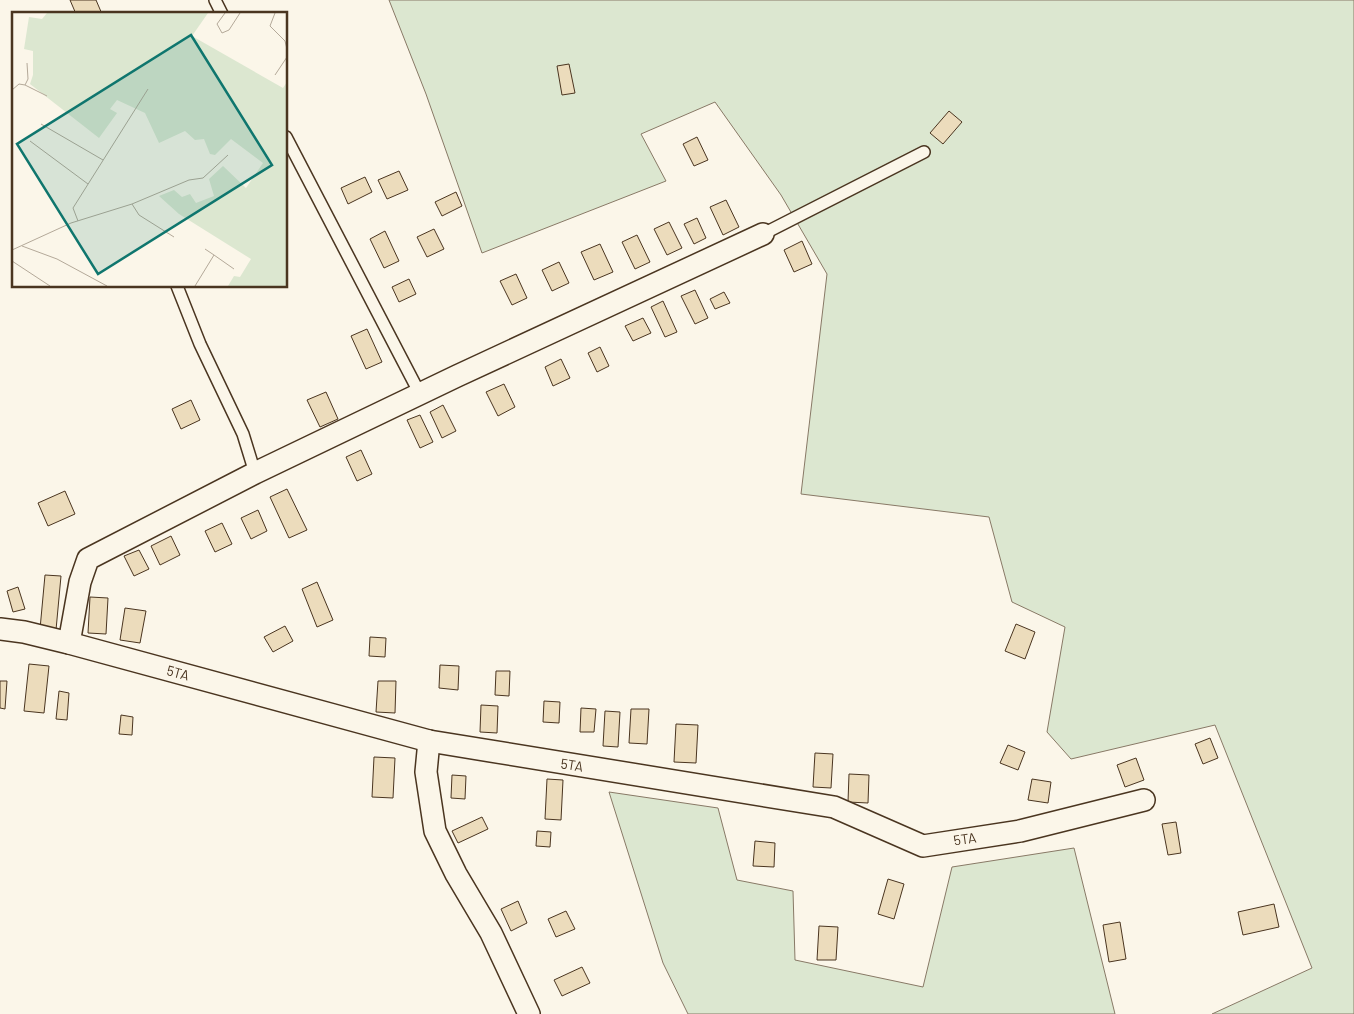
<svg xmlns="http://www.w3.org/2000/svg" width="1354" height="1014" font-family="Barlow,sans-serif">
	<rect width="100%" height="100%" fill="#fbf6e9"/>
	<g fill="#dce7d0" stroke="#887966">
		<polygon points="389,0 1354,0 1354,1014 1212,1014 1312,968 1215,725 1071,759 1047,732 1065,627 1012,602 989,517 801,494 827,274 781,195 715,102 641,134 666,181 482,253 426,94"/>
		<polygon points="609,792 718,808 737,880 793,891 795,960 923,987 952,867 1074,848 1115,1014 688,1014 663,963"/>
	</g>
	<g fill="#ecdcbc" stroke="#4a3520">
		<polygon points="70,0 96,0 102,14 76,14"/>
		<polygon points="569,64 575,93 562,95 557,66"/>
		<polygon points="949,111 962,122 943,144 930,133"/>
		<polygon points="697,137 708,160 694,166 683,144"/>
		<polygon points="399,171 408,190 387,199 378,180"/>
		<polygon points="365,177 372,192 348,204 341,188"/>
		<polygon points="456,192 462,206 442,216 435,202"/>
		<polygon points="726,200 739,227 723,235 710,207"/>
		<polygon points="697,218 706,238 694,244 684,224"/>
		<polygon points="669,222 682,248 667,255 654,229"/>
		<polygon points="434,229 444,249 427,257 417,237"/>
		<polygon points="385,231 399,261 384,268 370,239"/>
		<polygon points="637,235 650,262 635,269 622,242"/>
		<polygon points="802,241 812,264 794,272 784,250"/>
		<polygon points="600,244 613,272 594,280 581,252"/>
		<polygon points="559,262 569,283 552,291 542,270"/>
		<polygon points="516,274 527,298 512,305 500,281"/>
		<polygon points="409,279 416,294 399,302 392,287"/>
		<polygon points="695,290 708,318 695,324 681,296"/>
		<polygon points="724,292 730,303 715,309 710,299"/>
		<polygon points="663,301 677,332 665,337 651,307"/>
		<polygon points="643,318 651,333 633,341 625,326"/>
		<polygon points="367,329 382,362 366,369 351,336"/>
		<polygon points="600,347 609,366 597,372 588,353"/>
		<polygon points="561,359 570,378 553,386 545,367"/>
		<polygon points="504,384 515,407 498,416 486,392"/>
		<polygon points="326,392 338,419 320,427 307,400"/>
		<polygon points="191,400 200,420 181,429 172,409"/>
		<polygon points="443,405 456,431 442,438 430,412"/>
		<polygon points="420,415 433,442 420,448 407,420"/>
		<polygon points="361,450 372,474 357,481 346,457"/>
		<polygon points="287,489 307,530 289,538 270,497"/>
		<polygon points="65,491 75,514 48,526 38,503"/>
		<polygon points="258,510 267,531 251,539 241,518"/>
		<polygon points="222,523 232,544 215,552 205,531"/>
		<polygon points="171,536 180,555 160,565 151,546"/>
		<polygon points="139,550 149,569 134,576 124,556"/>
		<polygon points="45,575 61,576 56,630 40,629"/>
		<polygon points="317,582 333,620 317,627 302,589"/>
		<polygon points="18,587 25,609 13,612 7,591"/>
		<polygon points="90,597 108,598 106,634 88,633"/>
		<polygon points="125,608 146,611 140,643 120,640"/>
		<polygon points="1016,624 1035,632 1025,659 1005,651"/>
		<polygon points="285,626 293,641 273,652 264,637"/>
		<polygon points="370,637 386,638 385,657 369,656"/>
		<polygon points="29,664 49,666 44,713 24,711"/>
		<polygon points="440,665 459,666 458,690 439,688"/>
		<polygon points="496,671 510,671 509,696 495,695"/>
		<polygon points="0,681 7,681 5,709 0,708"/>
		<polygon points="378,681 396,681 395,713 376,712"/>
		<polygon points="59,691 69,693 67,720 56,719"/>
		<polygon points="544,701 560,702 559,723 543,722"/>
		<polygon points="481,705 498,706 497,733 480,732"/>
		<polygon points="581,708 596,709 594,732 580,732"/>
		<polygon points="631,709 649,709 647,744 629,743"/>
		<polygon points="605,711 620,712 618,747 603,746"/>
		<polygon points="121,715 133,717 132,735 119,734"/>
		<polygon points="676,724 698,725 696,763 674,762"/>
		<polygon points="1210,738 1218,758 1203,764 1195,744"/>
		<polygon points="1008,745 1025,752 1018,770 1000,763"/>
		<polygon points="815,753 833,754 831,788 813,787"/>
		<polygon points="374,757 395,758 393,798 372,797"/>
		<polygon points="1136,758 1144,780 1125,787 1117,765"/>
		<polygon points="849,774 869,775 868,803 848,802"/>
		<polygon points="452,775 466,776 465,799 451,798"/>
		<polygon points="547,779 563,780 561,820 545,819"/>
		<polygon points="1032,779 1051,782 1048,803 1028,800"/>
		<polygon points="482,817 488,829 458,843 452,831"/>
		<polygon points="1176,822 1181,853 1168,855 1162,824"/>
		<polygon points="537,831 551,832 550,847 536,846"/>
		<polygon points="755,841 775,843 774,867 753,866"/>
		<polygon points="888,879 904,884 894,919 878,914"/>
		<polygon points="518,901 527,923 511,931 501,909"/>
		<polygon points="1274,904 1279,927 1243,935 1238,912"/>
		<polygon points="566,911 575,929 556,937 548,919"/>
		<polygon points="1120,922 1126,959 1109,962 1103,925"/>
		<polygon points="819,926 838,927 836,960 817,960"/>
		<polygon points="582,967 590,983 562,996 554,980"/>
	</g>
	<g fill="none" stroke-linecap="round" stroke-linejoin="round">
		<defs>
			<g id="service">
				<polyline points="215,0 222,14"/>
				<polyline points="286,137 420,394"/>
				<polyline points="763,234 924,152"/>
				<polyline points="177,286 200,344 243,434 255,473"/>
			</g>
			<g id="minor">
				<polyline points="0,629 24,632 69,643 429,741 834,807 923,846 1020,831 1144,800"/>
				<polyline points="69,643 80,582 88,559 255,473 457,376 763,234"/>
				<polyline points="429,741 426,772 435,831 456,874 491,933 529,1014"/>
			</g>
		</defs>
		<use href="#service" stroke="#4a3520" stroke-width="14"/>
		<use href="#minor" stroke="#4a3520" stroke-width="24"/>
		<use href="#service" stroke="#fbf6e9" stroke-width="11"/>
		<use href="#minor" stroke="#fbf6e9" stroke-width="21"/>
	</g>
	<g text-anchor="middle" stroke-width="4" stroke-linejoin="round" paint-order="stroke">
		<g font-size="14" fill="#4a3520" stroke="#fbf6e9">
			<text transform="translate(178 673) rotate(15)" y="5">5TA</text>
			<text transform="translate(572 765) rotate(9)" y="5">5TA</text>
			<text transform="translate(965 839) rotate(-8)" y="5">5TA</text>
		</g>
	</g>
	<g transform="translate(12 12)">
		<rect width="275" height="275" fill="#fbf6e9"/>
		<path d="M35 1H196L180 24 271 76 275 70V274H216L222 264 228 265 239 247 167 202 147 184 162 178 170 185 178 182 184 191 202 184 197 167 211 154 234 176 251 151 219 127 203 143 198 142 192 127 183 128 173 119 147 131 133 101 105 88 98 97 105 101 87 126 18 72 21 63V39L12 37 17 5 30 7Z" fill="#dce7d0"/>
		<path fill="none" stroke="#b4a999" stroke-width="1" d="M213 1 205 12 210 21 217 18 228 1M263 1 258 14 273 29 275 37M263 63 275 45M13 73 35 84M0 78 7 72 13 73 16 67 15 51M29 112 91 148M18 129 76 172M120 192 127 203 162 225M66 209 61 196 136 77M10 234 45 247 95 274M0 238 59 211 120 192 177 168 191 166 216 143M202 243 222 257M0 249 38 274M183 274 202 243 193 237"/>
		<path fill="#0f766e" fill-opacity="0.15" stroke="#0f766e" stroke-width="2.5" d="M179 23 260 153 86 262 5 132Z"/>
		<rect width="275" height="275" fill="none" stroke="#4a3520" stroke-width="2.5"/>
	</g>
</svg>
